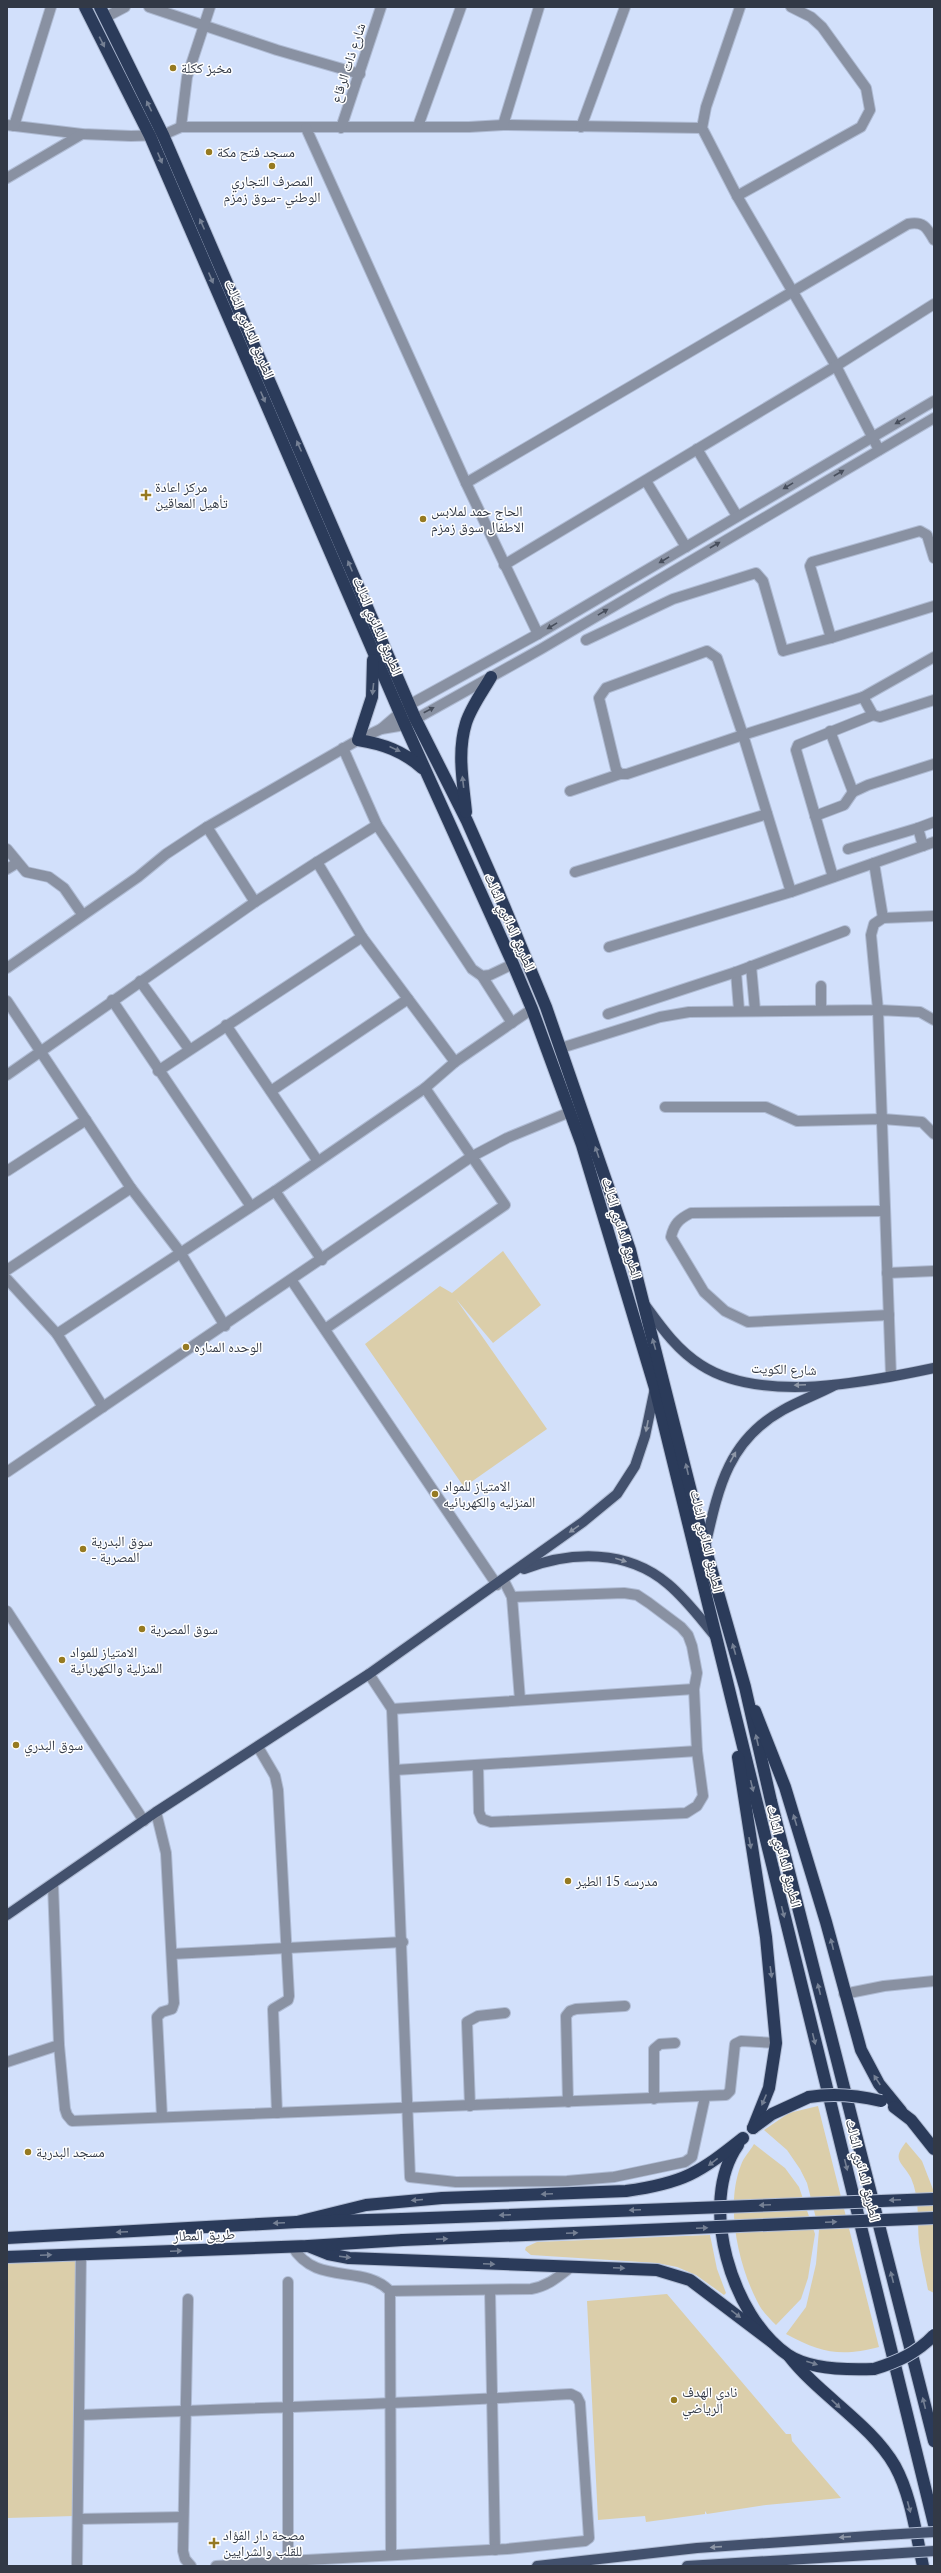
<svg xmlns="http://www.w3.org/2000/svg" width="941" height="2573" font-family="'PT Serif','Noto Naskh Arabic',serif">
	<rect width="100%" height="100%" fill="#d2e0fb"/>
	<g fill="#dbceaa">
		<polygon points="503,1251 541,1305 493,1343 456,1299 547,1429 464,1487 365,1344 440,1286 452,1293"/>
		<path d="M818 2106 879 2347C841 2357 821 2353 786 2334L806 2307 816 2264 819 2230 807 2183 800 2169 787 2150 764 2130 789 2113Z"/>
		<path d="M906 2142 922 2161 934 2192V2293L928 2290C925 2274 921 2258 919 2242 917 2221 920 2198 911 2178 902 2161 891 2161 906 2142Z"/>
		<path d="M754 2144 785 2168 799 2187 815 2234 808 2278 801 2299 776 2325C769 2318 761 2310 757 2301 738 2264 725 2205 741 2165 743 2158 750 2151 754 2144Z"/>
		<polygon points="710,2235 717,2269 726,2293 724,2295 696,2275 677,2267 657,2263 531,2255 525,2250 526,2247 537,2242"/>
		<polygon points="79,2256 74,2516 7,2518 7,2259"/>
		<polygon points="667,2294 786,2434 791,2434 792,2441 841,2498 766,2505 707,2514 705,2511 705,2514 646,2522 645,2516 598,2520 587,2301"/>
	</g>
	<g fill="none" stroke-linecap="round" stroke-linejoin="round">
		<defs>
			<g id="minor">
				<polyline points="149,7 277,50 360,74"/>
				<polyline points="740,7 706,107 702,128 737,196 836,366 879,450"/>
				<polyline points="106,17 125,7"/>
				<polyline points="7,125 82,134 131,136 163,135 181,127 469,127 503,125 702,128"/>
				<polyline points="503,125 539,7"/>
				<polyline points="14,126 51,7"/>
				<polyline points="418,126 461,7"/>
				<polyline points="181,127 187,77 210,7"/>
				<polyline points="581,127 625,7"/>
				<polyline points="306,128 466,483 538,634"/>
				<polyline points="341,128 381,7"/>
				<polyline points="7,178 82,134"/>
				<polyline points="737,196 861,127 870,110 866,88 822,27 811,17 791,7"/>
				<polyline points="697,449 737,516"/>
				<polyline points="646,481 686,547"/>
				<path d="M466 483 908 224C924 221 927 228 934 240"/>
				<polyline points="934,558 927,535 920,531 812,562 810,566 831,638 934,606"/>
				<polyline points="504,565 836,366 934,304"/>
				<polyline points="586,640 673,599 756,573 763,581 783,651 831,638"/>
				<polygon points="707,651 717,658 743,735 627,774 620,774 616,769 599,698 606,688"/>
				<polyline points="934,657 863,697 743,735 791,892 934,842"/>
				<polyline points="863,697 873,715 880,717 934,700"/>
				<polyline points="381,729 409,705 538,634 934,401"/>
				<polyline points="830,731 853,792"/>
				<polyline points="343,748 377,825"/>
				<polyline points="570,791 620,774"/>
				<polyline points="815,816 844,805 853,792 868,785 934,764"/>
				<polyline points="923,846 918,828 934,822"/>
				<polyline points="7,849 26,872 49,877 64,888 82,914"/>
				<polyline points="848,849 918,828"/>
				<polyline points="317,862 377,825 472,969 482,976 490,975 513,964"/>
				<polyline points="874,863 883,918 934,916"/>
				<polyline points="7,869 17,863"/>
				<polyline points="575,872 767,814"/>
				<polyline points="833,877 796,750 798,745 873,715"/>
				<polyline points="362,937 455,1062"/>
				<polyline points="609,947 791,892"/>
				<polyline points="751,966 755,1010"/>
				<polyline points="7,968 138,877 166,854 207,827 358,740 381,729 405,725 541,649 934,418"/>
				<polyline points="736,972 739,1010"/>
				<polyline points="482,976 512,1023"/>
				<polyline points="140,981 189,1049"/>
				<polyline points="821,986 821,1010"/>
				<polyline points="112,1000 250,1205"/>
				<polyline points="7,1001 131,1188 180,1252 225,1326"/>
				<polyline points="608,1014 736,972 845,931"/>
				<polyline points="226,1025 317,1160"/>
				<polyline points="561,1048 660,1017 689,1012 878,1010 871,935 874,924 883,918"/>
				<polyline points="158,1071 362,937 317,862 255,902"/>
				<polyline points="7,1075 255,902 207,827"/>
				<polyline points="425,1088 455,1062 532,1009"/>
				<polyline points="271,1091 408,999"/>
				<polyline points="665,1107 766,1107 797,1121 883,1119 922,1122 934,1134"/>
				<polyline points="7,1171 86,1120"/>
				<path d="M885 1211 691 1213C679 1219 674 1224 671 1237L704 1292 725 1311 748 1322 889 1315"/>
				<polyline points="322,1260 275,1191 425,1088 505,1205 325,1329"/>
				<polyline points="7,1270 131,1188"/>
				<polyline points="887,1273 934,1271"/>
				<polyline points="7,1279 57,1334"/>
				<polyline points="292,1281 497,1585"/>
				<polyline points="891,1376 878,1010 920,1012 934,1020"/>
				<polyline points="103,1407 57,1334 275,1191"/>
				<polyline points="7,1472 471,1157 507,1138 570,1112"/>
				<polyline points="504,1581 512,1597 520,1700"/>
				<polyline points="7,1611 144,1821"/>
				<polyline points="369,1674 392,1709 410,2177 456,2182 567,2181 614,2177 685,2162 692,2157 705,2097"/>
				<polyline points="392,1709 694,1689"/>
				<polyline points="258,1747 275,1776 278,1790 289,1996 288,2000 273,2009 277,2113"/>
				<polyline points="478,1765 479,1812 482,1819 491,1822 686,1813 697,1806 703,1796 697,1751 694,1689 697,1673 692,1646 688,1635 681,1627 649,1603 637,1595 624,1593 512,1597"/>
				<polyline points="395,1770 697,1751"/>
				<polyline points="156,1812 166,1853 174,2003 172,2009 162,2012 157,2017 162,2117"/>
				<polyline points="53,1884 59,2045 65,2109 67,2115 72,2121 726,2095 730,2091 735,2044 741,2041 776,2043"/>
				<polyline points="172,1954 403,1942"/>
				<polyline points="844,1994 884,1986 934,1981"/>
				<polyline points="7,2062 59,2045"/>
				<polyline points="654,2099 654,2049 660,2044 675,2043"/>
				<polyline points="568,2102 566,2016 570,2011 576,2009 625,2006"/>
				<polyline points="470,2106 467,2022 478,2016 505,2013"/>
				<path d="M292 2246C316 2287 362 2263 390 2291L391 2555"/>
				<polyline points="490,2290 495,2550"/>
				<path d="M390 2291 531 2289C548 2286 558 2277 571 2267"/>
				<polyline points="188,2299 183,2551 185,2559 191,2566"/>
				<path d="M79 2415C243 2408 407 2404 571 2394L577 2397 580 2403 589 2538 585 2541 507 2549 288 2561V2282"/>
				<polyline points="78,2519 183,2517"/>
				<polyline points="77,2566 81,2254"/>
				<polyline points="216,2566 288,2561"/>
			</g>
			<g id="major">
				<path d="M645 1305C661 1327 677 1350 701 1365 761 1404 868 1382 934 1368"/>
				<path d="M705 1547C718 1490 727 1441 783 1410 799 1401 818 1394 835 1385"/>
				<path d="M524 1569C571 1551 627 1549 668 1584 686 1599 700 1618 715 1636"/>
				<polyline points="7,1915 156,1812 369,1674 583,1522 617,1494 635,1466 645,1436 655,1388"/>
				<polyline points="537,2566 697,2548 884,2535"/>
				<polyline points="687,2566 886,2554"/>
			</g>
			<g id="highway">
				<polyline points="85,7 150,136 405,725 513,964 532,1009 582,1145 655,1388 934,2524"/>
				<polyline points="100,7 163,135 415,718 467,821 497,889 546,1007 630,1250 705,1547 745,1687 771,1801 934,2441"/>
				<path d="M373 660 372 697 358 740C383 744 403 751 422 768"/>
				<path d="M466 812C463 782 457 752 466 723 471 707 483 691 491 677"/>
				<polyline points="755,1711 785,1787 826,1922 861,2050 879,2084 901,2111"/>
				<polyline points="738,1757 766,1937 776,2043 769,2088 753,2128"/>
				<polyline points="894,2107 911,2120 934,2149"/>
				<polyline points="753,2128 772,2114 809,2097"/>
				<path d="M738 2145C697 2203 732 2317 788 2355 809 2369 849 2370 874 2369"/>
				<path d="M297 2222 366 2205 442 2198 626 2191C684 2183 699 2173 743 2138"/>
				<polyline points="7,2238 297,2222 402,2219"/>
				<polyline points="308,2246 328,2254 349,2258 657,2270 690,2280 772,2342"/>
				<polyline points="7,2257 308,2246 403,2240"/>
				<path d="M789 2356C819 2395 871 2424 895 2466 911 2495 916 2534 923 2566"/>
			</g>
		</defs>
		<use href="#minor" stroke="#afbbd3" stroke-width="12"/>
		<use href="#major" stroke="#afbbd3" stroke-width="12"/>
		<use href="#highway" stroke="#afbbd3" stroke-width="14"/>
		<use href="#minor" stroke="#8991a2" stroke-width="10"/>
		<use href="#major" stroke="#43516d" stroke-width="10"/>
		<use href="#highway" stroke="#2b3b5a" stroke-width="12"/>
		<defs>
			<g id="major-bridge">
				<polyline points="884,2535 934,2532"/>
				<polyline points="886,2554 934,2551"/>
			</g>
			<g id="highway-bridge">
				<path d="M809 2097C834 2093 856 2095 881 2101"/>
				<polyline points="402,2219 934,2199"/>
				<polyline points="403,2240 934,2218"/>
				<path d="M874 2369C897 2362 917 2353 934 2335"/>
			</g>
		</defs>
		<use href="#major-bridge" stroke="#afbbd3" stroke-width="12" stroke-linecap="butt"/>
		<use href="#highway-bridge" stroke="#afbbd3" stroke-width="14" stroke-linecap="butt"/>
		<use href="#major-bridge" stroke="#43516d" stroke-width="10"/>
		<use href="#highway-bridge" stroke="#2b3b5a" stroke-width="12"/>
	</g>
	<defs><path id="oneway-solid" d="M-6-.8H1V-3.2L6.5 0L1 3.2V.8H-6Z"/></defs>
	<g fill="#758094">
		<use href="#oneway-solid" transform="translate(102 42) rotate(63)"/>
		<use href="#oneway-solid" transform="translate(149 106) rotate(-116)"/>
		<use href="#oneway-solid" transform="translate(160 158) rotate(67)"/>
		<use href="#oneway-solid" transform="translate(202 224) rotate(-114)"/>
		<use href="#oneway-solid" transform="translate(211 278) rotate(67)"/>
		<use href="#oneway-solid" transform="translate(263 397) rotate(67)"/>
		<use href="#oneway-solid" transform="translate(299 446) rotate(-114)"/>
		<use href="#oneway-solid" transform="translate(350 566) rotate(-113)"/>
		<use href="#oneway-solid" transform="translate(373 689) rotate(96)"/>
		<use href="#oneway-solid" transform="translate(395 749) rotate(24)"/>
		<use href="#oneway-solid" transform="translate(463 782) rotate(-97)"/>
		<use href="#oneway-solid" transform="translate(597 1152) rotate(-109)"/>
		<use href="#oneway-solid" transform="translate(654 1344) rotate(-106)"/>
		<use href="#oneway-solid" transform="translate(687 1469) rotate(-103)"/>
		<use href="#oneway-solid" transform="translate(734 1649) rotate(-106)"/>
		<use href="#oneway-solid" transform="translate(757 1740) rotate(-103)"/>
		<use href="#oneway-solid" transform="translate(752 1786) rotate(76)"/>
		<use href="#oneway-solid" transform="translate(795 1820) rotate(-107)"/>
		<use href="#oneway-solid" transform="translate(750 1843) rotate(80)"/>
		<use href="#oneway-solid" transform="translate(783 1912) rotate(76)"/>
		<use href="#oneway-solid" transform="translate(832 1944) rotate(-104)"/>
		<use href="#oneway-solid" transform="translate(771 1972) rotate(82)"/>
		<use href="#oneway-solid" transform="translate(819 1989) rotate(-104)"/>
		<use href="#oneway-solid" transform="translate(814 2039) rotate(76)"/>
		<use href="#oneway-solid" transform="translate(877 2080) rotate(-123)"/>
		<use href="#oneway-solid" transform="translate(764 2100) rotate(113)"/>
		<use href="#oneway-solid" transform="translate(713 2162) rotate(142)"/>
		<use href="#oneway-solid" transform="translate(846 2165) rotate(76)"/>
		<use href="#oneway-solid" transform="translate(547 2194) rotate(178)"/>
		<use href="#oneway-solid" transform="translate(417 2200) rotate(175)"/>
		<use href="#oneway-solid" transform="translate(895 2200) rotate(178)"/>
		<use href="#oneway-solid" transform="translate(765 2205) rotate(178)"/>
		<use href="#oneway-solid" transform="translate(635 2210) rotate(178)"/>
		<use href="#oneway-solid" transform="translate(505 2215) rotate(178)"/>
		<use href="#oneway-solid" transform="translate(831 2222) rotate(-2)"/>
		<use href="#oneway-solid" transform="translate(279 2223) rotate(177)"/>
		<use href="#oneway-solid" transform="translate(702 2228) rotate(-2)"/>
		<use href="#oneway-solid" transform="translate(122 2232) rotate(177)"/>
		<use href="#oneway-solid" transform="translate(572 2233) rotate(-2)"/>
		<use href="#oneway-solid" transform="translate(442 2239) rotate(-2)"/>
		<use href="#oneway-solid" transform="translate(176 2251) rotate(-2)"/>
		<use href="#oneway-solid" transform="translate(46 2255) rotate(-2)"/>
		<use href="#oneway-solid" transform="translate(345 2257) rotate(7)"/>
		<use href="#oneway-solid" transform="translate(489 2264) rotate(2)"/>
		<use href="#oneway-solid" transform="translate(619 2268) rotate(3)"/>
		<use href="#oneway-solid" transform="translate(892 2277) rotate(-104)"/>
		<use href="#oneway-solid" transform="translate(736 2314) rotate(38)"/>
		<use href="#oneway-solid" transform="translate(812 2363) rotate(18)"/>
		<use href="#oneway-solid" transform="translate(924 2403) rotate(-104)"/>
		<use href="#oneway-solid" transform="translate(836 2404) rotate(43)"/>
		<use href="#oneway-solid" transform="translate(909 2507) rotate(75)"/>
	</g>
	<g fill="#484f5d">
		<use href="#oneway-solid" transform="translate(900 421) rotate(151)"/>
		<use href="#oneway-solid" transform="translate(839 473) rotate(-30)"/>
		<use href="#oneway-solid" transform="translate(788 486) rotate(149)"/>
		<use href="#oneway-solid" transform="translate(715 545) rotate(-30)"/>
		<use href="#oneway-solid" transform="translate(664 560) rotate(149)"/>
		<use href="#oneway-solid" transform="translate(603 612) rotate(-31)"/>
		<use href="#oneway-solid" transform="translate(552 626) rotate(149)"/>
		<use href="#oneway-solid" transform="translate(429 710) rotate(-28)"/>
	</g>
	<g fill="#8e97a7">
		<use href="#oneway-solid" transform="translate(800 1385) rotate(178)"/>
		<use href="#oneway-solid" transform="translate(647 1426) rotate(101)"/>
		<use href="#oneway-solid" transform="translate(733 1457) rotate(-61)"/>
		<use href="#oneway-solid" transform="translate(574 1529) rotate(145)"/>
		<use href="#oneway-solid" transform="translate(621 1560) rotate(17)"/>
		<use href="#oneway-solid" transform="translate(845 2537) rotate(176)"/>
		<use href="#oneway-solid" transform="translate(716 2547) rotate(176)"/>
	</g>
	<g fill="#967a21" stroke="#fff" stroke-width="1.5">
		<circle cx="173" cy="68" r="4"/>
		<circle cx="209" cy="152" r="4"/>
		<circle cx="272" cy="166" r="4"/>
		<path d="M144 489h4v4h4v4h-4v4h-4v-4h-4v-4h4z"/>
		<circle cx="423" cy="519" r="4"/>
		<circle cx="186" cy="1347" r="4"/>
		<circle cx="435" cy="1494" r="4"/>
		<circle cx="83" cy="1549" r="4"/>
		<circle cx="142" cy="1629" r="4"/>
		<circle cx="62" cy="1660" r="4"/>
		<circle cx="16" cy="1745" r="4"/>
		<circle cx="568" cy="1881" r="4"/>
		<circle cx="28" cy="2152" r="4"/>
		<circle cx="674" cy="2400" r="4"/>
		<path d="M212 2537h4v4h4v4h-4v4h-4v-4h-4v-4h4z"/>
	</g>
	<g text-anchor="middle" stroke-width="3" stroke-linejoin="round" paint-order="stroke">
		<g font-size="14" fill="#323946" stroke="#fff">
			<text transform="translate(348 63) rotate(-72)" y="5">شارع ذات الرقاع</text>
			<text transform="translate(250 329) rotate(67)" y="5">الطريق الدائري الثالث</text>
			<text transform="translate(378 626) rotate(67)" y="5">الطريق الدائري الثالث</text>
			<text transform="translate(510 922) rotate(66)" y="5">الطريق الدائري الثالث</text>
			<text transform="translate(622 1228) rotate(73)" y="5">الطريق الدائري الثالث</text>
			<text transform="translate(784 1369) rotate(2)" y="5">شارع الكويت</text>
			<text transform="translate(707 1541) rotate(77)" y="5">الطريق الدائري الثالث</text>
			<text transform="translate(784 1856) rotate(76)" y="5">الطريق الدائري الثالث</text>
			<text transform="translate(863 2170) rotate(76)" y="5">الطريق الدائري الثالث</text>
			<text transform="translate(204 2235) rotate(-2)" y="5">طريق المطار</text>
		</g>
		<g font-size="14" fill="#323946" stroke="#fff" text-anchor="start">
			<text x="181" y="73">مخبز ككلة</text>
			<text x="217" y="157">مسجد فتح مكة</text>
			<text x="272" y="186" text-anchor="middle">المصرف التجاري<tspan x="272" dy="16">الوطني -سوق زمزم</tspan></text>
			<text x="155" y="492">مركز اعادة<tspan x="155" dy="16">تأهيل المعاقين</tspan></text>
			<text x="431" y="516">الحاج حمد لملابس<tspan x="431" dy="16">الاطفال سوق زمزم</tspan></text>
			<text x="194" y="1352">الوحده المناره</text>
			<text x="443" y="1491">الامتياز للمواد<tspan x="443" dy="16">المنزليه والكهربائيه</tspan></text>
			<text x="91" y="1546">سوق البدرية<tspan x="91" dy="16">- المصرية</tspan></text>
			<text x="150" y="1634">سوق المصرية</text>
			<text x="70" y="1657">الامتياز للمواد<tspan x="70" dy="16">المنزلية والكهربائية</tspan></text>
			<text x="24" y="1750">سوق البدري</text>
			<text x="576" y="1886">مدرسه 15 الطير</text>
			<text x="36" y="2157">مسجد البدرية</text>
			<text x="682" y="2397">نادي الهدف<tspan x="682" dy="16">الرياضي</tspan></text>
			<text x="223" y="2540">مصحة دار الفؤاد<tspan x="223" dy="16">للقلب والشرايين</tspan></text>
		</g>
	</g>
	<rect width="941" height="2573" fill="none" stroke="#323946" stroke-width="16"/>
</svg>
